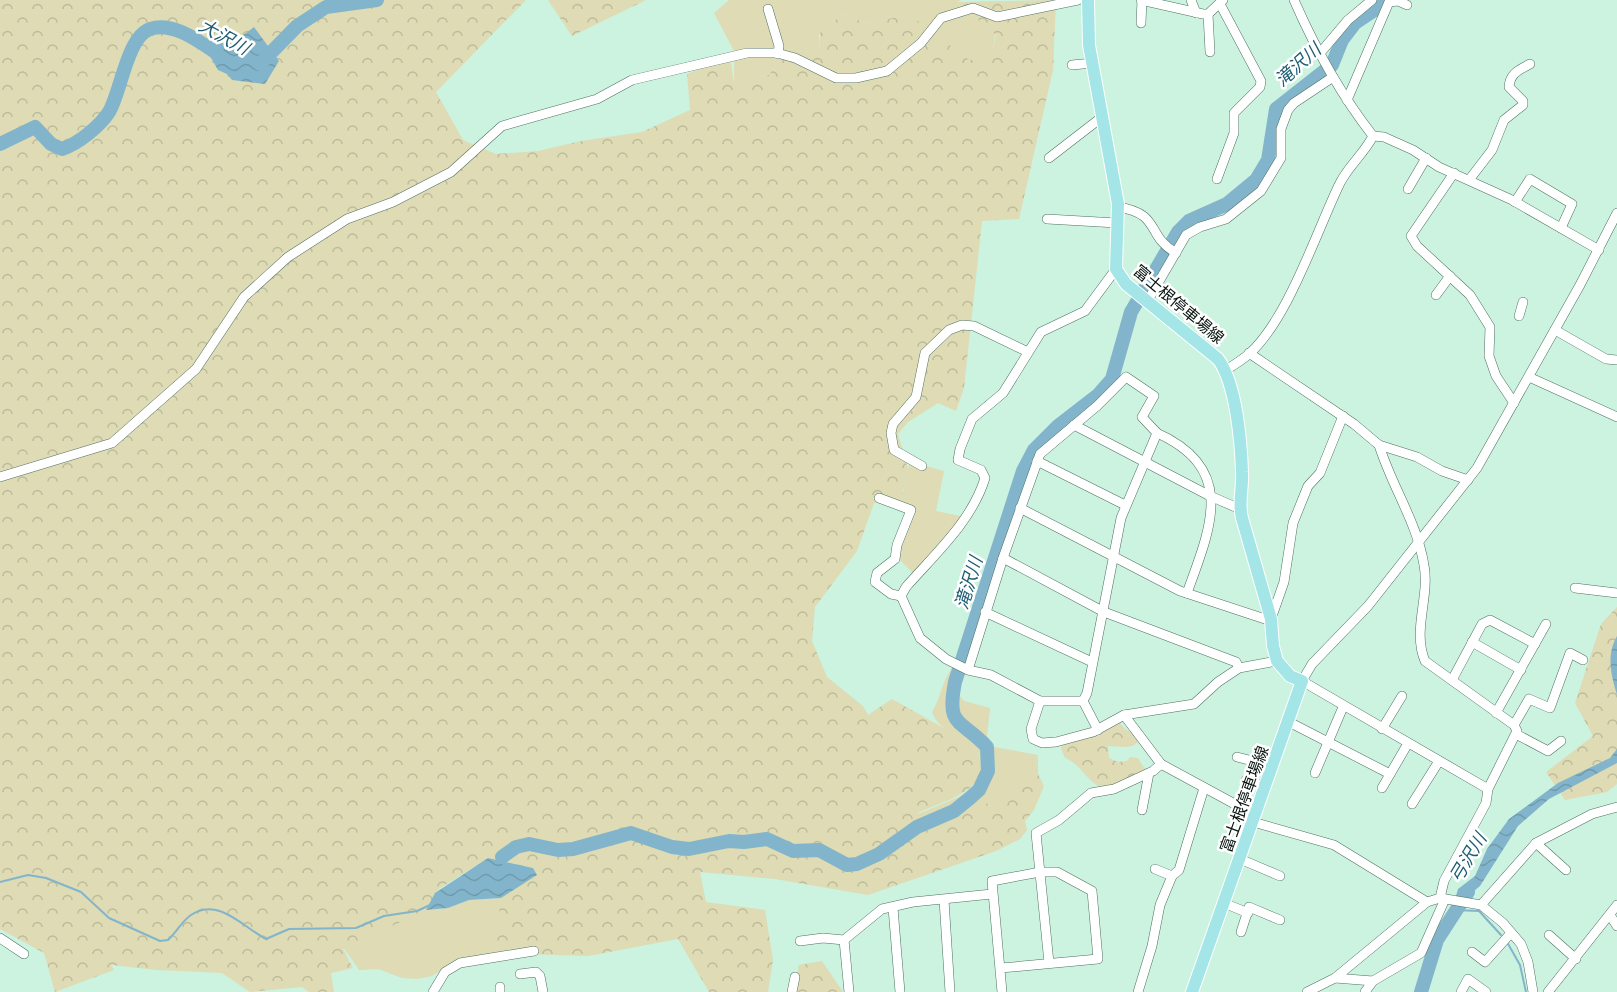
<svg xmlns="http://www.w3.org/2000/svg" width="1617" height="992" font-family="'IBM Plex Serif','Noto Sans JP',serif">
	<defs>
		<pattern id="forest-crowns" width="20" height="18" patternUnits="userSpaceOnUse" patternTransform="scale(1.5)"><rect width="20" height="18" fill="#dedbb5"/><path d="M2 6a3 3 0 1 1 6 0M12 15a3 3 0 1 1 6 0" fill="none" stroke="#bdbb9a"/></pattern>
		<pattern id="water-waves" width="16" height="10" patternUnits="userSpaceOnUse" patternTransform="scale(1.5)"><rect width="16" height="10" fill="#82b5cb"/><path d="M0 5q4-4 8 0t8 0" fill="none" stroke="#6f9bad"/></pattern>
	</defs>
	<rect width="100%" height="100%" fill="#ccf2e0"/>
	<g fill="#dedbb5">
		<polygon points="729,0 961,0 957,2 995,34 992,59 969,61 909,14 868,24 843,14 819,34 820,53 787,49 769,75 734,84 734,51 714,13"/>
		<polygon points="912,462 944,471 936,511 965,517 914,574 899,559 898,549 911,508 901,503 909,464"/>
		<path d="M952 668 961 670 959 695 964 701 990 708 987 736 994 747 1038 755 1018 790 993 803 926 829 918 814C928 810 967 794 974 789 988 777 984 753 970 744 956 733 938 730 932 712 941 697 942 681 952 668Z"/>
		<polygon points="501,898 496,953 443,969 432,976 417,979 402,978 378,969 359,970 343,947 426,910 448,908 469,900"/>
	</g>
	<g fill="url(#forest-crowns)">
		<path d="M0 0H526L436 92 463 140 496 154 538 151 581 141 642 132 690 110 687 74 730 56 734 84 769 75 787 49 820 53V33L843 14 868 24 909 14 969 60 991 59 996 35 957 2 1056 0 1053 70 1019 219 982 221 964 388 956 411 938 403 908 422 898 434 908 469 901 501 874 503 857 551 815 607 812 641 827 677 863 706 868 715 892 699 974 745C1001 789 949 798 918 813L926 829 1017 791 1038 755V774L1044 786 1034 810 1025 821 1027 830 1020 839 996 851 868 895 775 879 700 872 706 902 765 910 773 960 768 992H709L678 939 588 956 493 953 501 898 533 876V868L488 858 439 889 426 910 343 949 353 968 331 973 334 992H309L302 987 250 992 222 973 157 970 111 965 114 970 55 992 44 953 0 929Z"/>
		<polygon points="548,0 646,0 572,36"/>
		<polygon points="1617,607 1617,784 1607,792 1565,800 1546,772 1593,736 1575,703 1601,624"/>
		<path d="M1119 722 1125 729 1141 738C1134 751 1120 746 1108 746L1109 758 1118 762 1127 761 1130 757 1138 758 1146 771 1103 789C1084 779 1082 765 1065 758L1061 749 1063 741Z"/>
		<polygon points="822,961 843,992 794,992 799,965"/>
	</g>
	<g fill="url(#water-waves)">
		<polygon points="254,27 279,61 265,84 232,80 227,74 218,70 203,44 215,47 214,43 233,43"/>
		<path d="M1617 636V695C1611 675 1606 655 1617 636Z"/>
		<polygon points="1617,749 1617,763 1549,799 1518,826 1480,886 1461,902 1455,900 1458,889 1475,876 1487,849 1509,819 1558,783 1610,758"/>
		<polygon points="488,858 533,868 537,875 501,898 469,900 448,908 426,910 435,893"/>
	</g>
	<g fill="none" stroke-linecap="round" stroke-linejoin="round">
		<g stroke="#82b5cb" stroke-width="2">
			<polyline points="498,862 502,857"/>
			<path d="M0 882 28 875 46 878 81 892 109 918 160 941 168 940C176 933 182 921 191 915 218 896 244 928 266 939L289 929 356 928 384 916 417 911 430 905"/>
			<polyline points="1455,910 1479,911 1501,935"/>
			<polyline points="1507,942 1520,965 1526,992"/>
		</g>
		<g stroke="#82b5cb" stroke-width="14">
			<polyline points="260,64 297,26 326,7 377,0"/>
			<path d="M0 144 35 127 51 144 62 149C78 144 100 126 109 112 121 92 127 37 150 29 173 21 200 42 218 54"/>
			<path d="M502 857 516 847 529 844 558 850 573 849 631 833 672 847 689 849 729 841 744 842 767 839 793 851 819 850 847 865 857 864 879 854 917 827 954 811 970 798 979 790 988 771 987 747C960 718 946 728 955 682L1023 471 1034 450 1058 426 1098 395 1112 379 1131 312 1178 232 1189 221 1227 204 1256 180 1268 160 1276 109 1332 65 1342 40 1355 23 1376 9 1380 0"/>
			<polyline points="1421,992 1437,940 1468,892"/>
		</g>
		<defs>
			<g id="minor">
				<polyline points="1141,0 1203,14 1208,14 1223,0"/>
				<polyline points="1191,0 1196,13"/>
				<polyline points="768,9 779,46 778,54"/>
				<polyline points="1208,14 1210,52"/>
				<polyline points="1141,23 1142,0"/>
				<polyline points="1321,52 1348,20 1372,0"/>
				<polyline points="1072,65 1093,63"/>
				<polyline points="1347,100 1389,2 1398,1 1407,5"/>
				<polyline points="1373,136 1384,137 1413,150 1439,167 1512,200 1599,250"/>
				<polyline points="1049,158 1102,117"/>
				<polyline points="1454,173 1411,236 1417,246 1470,295 1490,327 1489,356 1496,376 1514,403"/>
				<polyline points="1217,179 1234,133 1234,113 1260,87 1261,81 1220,4"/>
				<path d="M1469 180 1492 150 1504 120 1523 105V101L1509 87C1510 73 1519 70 1530 64"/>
				<polyline points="1408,189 1426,158"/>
				<polyline points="1515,202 1530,179 1572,204 1561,228"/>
				<path d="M1118 207C1162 214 1145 235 1176 253"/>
				<polyline points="1047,219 1117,223"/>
				<polyline points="1436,295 1450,276"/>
				<polyline points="1147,302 1186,235 1200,227 1226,219 1261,191 1281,158 1281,129 1288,110 1294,103 1333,77"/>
				<polyline points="1519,316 1523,302"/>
				<polyline points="1555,330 1606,359 1617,360"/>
				<polyline points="1249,353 1354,424 1379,445 1417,457 1442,471 1468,480"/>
				<path d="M1226 370C1234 365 1242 360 1249 354 1288 319 1316 233 1339 185 1347 167 1364 154 1373 136 1341 95 1315 48 1294 0"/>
				<polyline points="1529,377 1617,417"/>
				<polyline points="1074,425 1210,496 1240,509"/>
				<path d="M1157 433C1237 469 1211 527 1187 593"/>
				<path d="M1379 445C1392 487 1417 522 1424 565 1430 597 1412 630 1425 661L1514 725 1517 731 1488 789"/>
				<polyline points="1037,461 1125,505"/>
				<polyline points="922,466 894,450 891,433 893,424 916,397 925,353 949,330 962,325 974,326 1028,352"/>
				<polyline points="0,477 112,443 196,369 244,297 288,257 347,219 393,202 451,172 502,126 597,99 632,80 747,53 777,53 795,58 836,78 856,78 887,71 921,43 941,18 973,8 997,17 1078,0"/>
				<polyline points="879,498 911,510 897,545 895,559 877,573 875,582 891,594 901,596"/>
				<polyline points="1020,508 1180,591 1271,621"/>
				<polyline points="1003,558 1104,612 1236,662 1239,668"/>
				<polyline points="1575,588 1617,593"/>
				<polyline points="985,612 1092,662"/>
				<polyline points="1271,619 1284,582 1293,523 1308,486 1320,473 1343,416"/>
				<polyline points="1472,642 1521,670"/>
				<path d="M968 670 1003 558 1040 454 1097 406 1126 377 1154 396 1142 417 1157 433 1121 518 1087 693 1083 701H1040L991 675 968 670 946 659 920 638 901 596 906 587C935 554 972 521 985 478L981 470 958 460 960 449 972 419 1003 393 1041 332 1085 311 1116 269"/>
				<polyline points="1452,680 1482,624 1490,620 1535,644"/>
				<polyline points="1040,701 1031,729 1033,739 1042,743 1056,742 1093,732 1124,715 1194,704 1218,682 1239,668 1277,661"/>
				<polyline points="1083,701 1098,730"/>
				<polyline points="1496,713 1546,624"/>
				<polyline points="1124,715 1161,764 1255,815"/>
				<polyline points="1289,722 1390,774"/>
				<polyline points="1514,725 1529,699 1550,708 1570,653 1583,660"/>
				<polyline points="1382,729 1402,696"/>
				<polyline points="1516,734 1548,751 1561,741"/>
				<polyline points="1237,757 1272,766"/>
				<polyline points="1315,773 1343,707"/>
				<polyline points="1246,780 1265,787"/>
				<polyline points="1382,788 1407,745"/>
				<polyline points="1412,804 1439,761"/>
				<polyline points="1142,810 1149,773"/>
				<polyline points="1253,822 1334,845 1427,902"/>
				<polyline points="1536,843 1566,870"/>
				<polyline points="1240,859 1280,876"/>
				<polyline points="1155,869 1172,876 1179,870 1204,788"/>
				<polyline points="1440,898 1444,881 1486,803 1488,789 1302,681 1312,664 1368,606 1477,468 1580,285 1617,213"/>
				<polyline points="944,900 950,992"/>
				<polyline points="1224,903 1248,913"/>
				<polyline points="1481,905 1536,843 1592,814 1617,807"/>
				<polyline points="893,908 900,992"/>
				<polyline points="1610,915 1617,926"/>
				<polyline points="1241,932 1249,907 1280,920"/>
				<polyline points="1549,935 1576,959"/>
				<polyline points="0,938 24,954"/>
				<polyline points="844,940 849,992"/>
				<polyline points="800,941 823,938 844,940 882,909 913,902 992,894"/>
				<polyline points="1472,952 1485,962 1511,933"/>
				<polyline points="1049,963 1036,833 1059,820 1091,793 1114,789 1153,771 1161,764"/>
				<polyline points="1001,968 1098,959 1092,891 1057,872 1040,872 992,881 1002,992"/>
				<polyline points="520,974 536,972 540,976 543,992"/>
				<polyline points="1335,978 1373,981 1421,953 1445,899"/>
				<polyline points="500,987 500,992"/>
				<polyline points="433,992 445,972 460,963 534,951"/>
				<polyline points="792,992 795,977"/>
				<polyline points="1138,992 1152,946 1160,905 1172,876"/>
				<polyline points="1307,992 1335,978 1427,902 1440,898 1481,905 1503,923 1521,944 1528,962 1533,992"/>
				<polyline points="1365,992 1373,981"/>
				<polyline points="1461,992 1468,979 1486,992"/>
				<polyline points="1548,992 1617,905"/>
			</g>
			<path id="major" d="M1088 0 1089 45 1118 204 1116 269 1126 284 1218 359C1236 383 1241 441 1242 472 1243 488 1238 503 1242 518L1271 619 1273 646 1277 661 1290 676 1302 681 1192 992"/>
		</defs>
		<use href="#minor" stroke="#4e7161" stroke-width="10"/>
		<use href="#major" stroke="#fff" stroke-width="14"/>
		<use href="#minor" stroke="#fff" stroke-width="9"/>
		<use href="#major" stroke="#a4e6e7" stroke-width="12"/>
	</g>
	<g text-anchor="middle" stroke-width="5" stroke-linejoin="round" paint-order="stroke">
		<g font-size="16" fill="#05120c" stroke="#fff">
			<text transform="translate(1179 304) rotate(40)" y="6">富士根停車場線</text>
			<text transform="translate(1244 799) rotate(-70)" y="6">富士根停車場線</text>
		</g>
		<g font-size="18" font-style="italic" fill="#1e5e75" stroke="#fff">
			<text transform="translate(224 37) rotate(29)" y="6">大沢川</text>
			<text transform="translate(1298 65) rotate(-42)" y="6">滝沢川</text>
			<text transform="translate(969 583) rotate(-73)" y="6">滝沢川</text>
			<text transform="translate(1468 858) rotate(-59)" y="6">弓沢川</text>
		</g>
	</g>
</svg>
